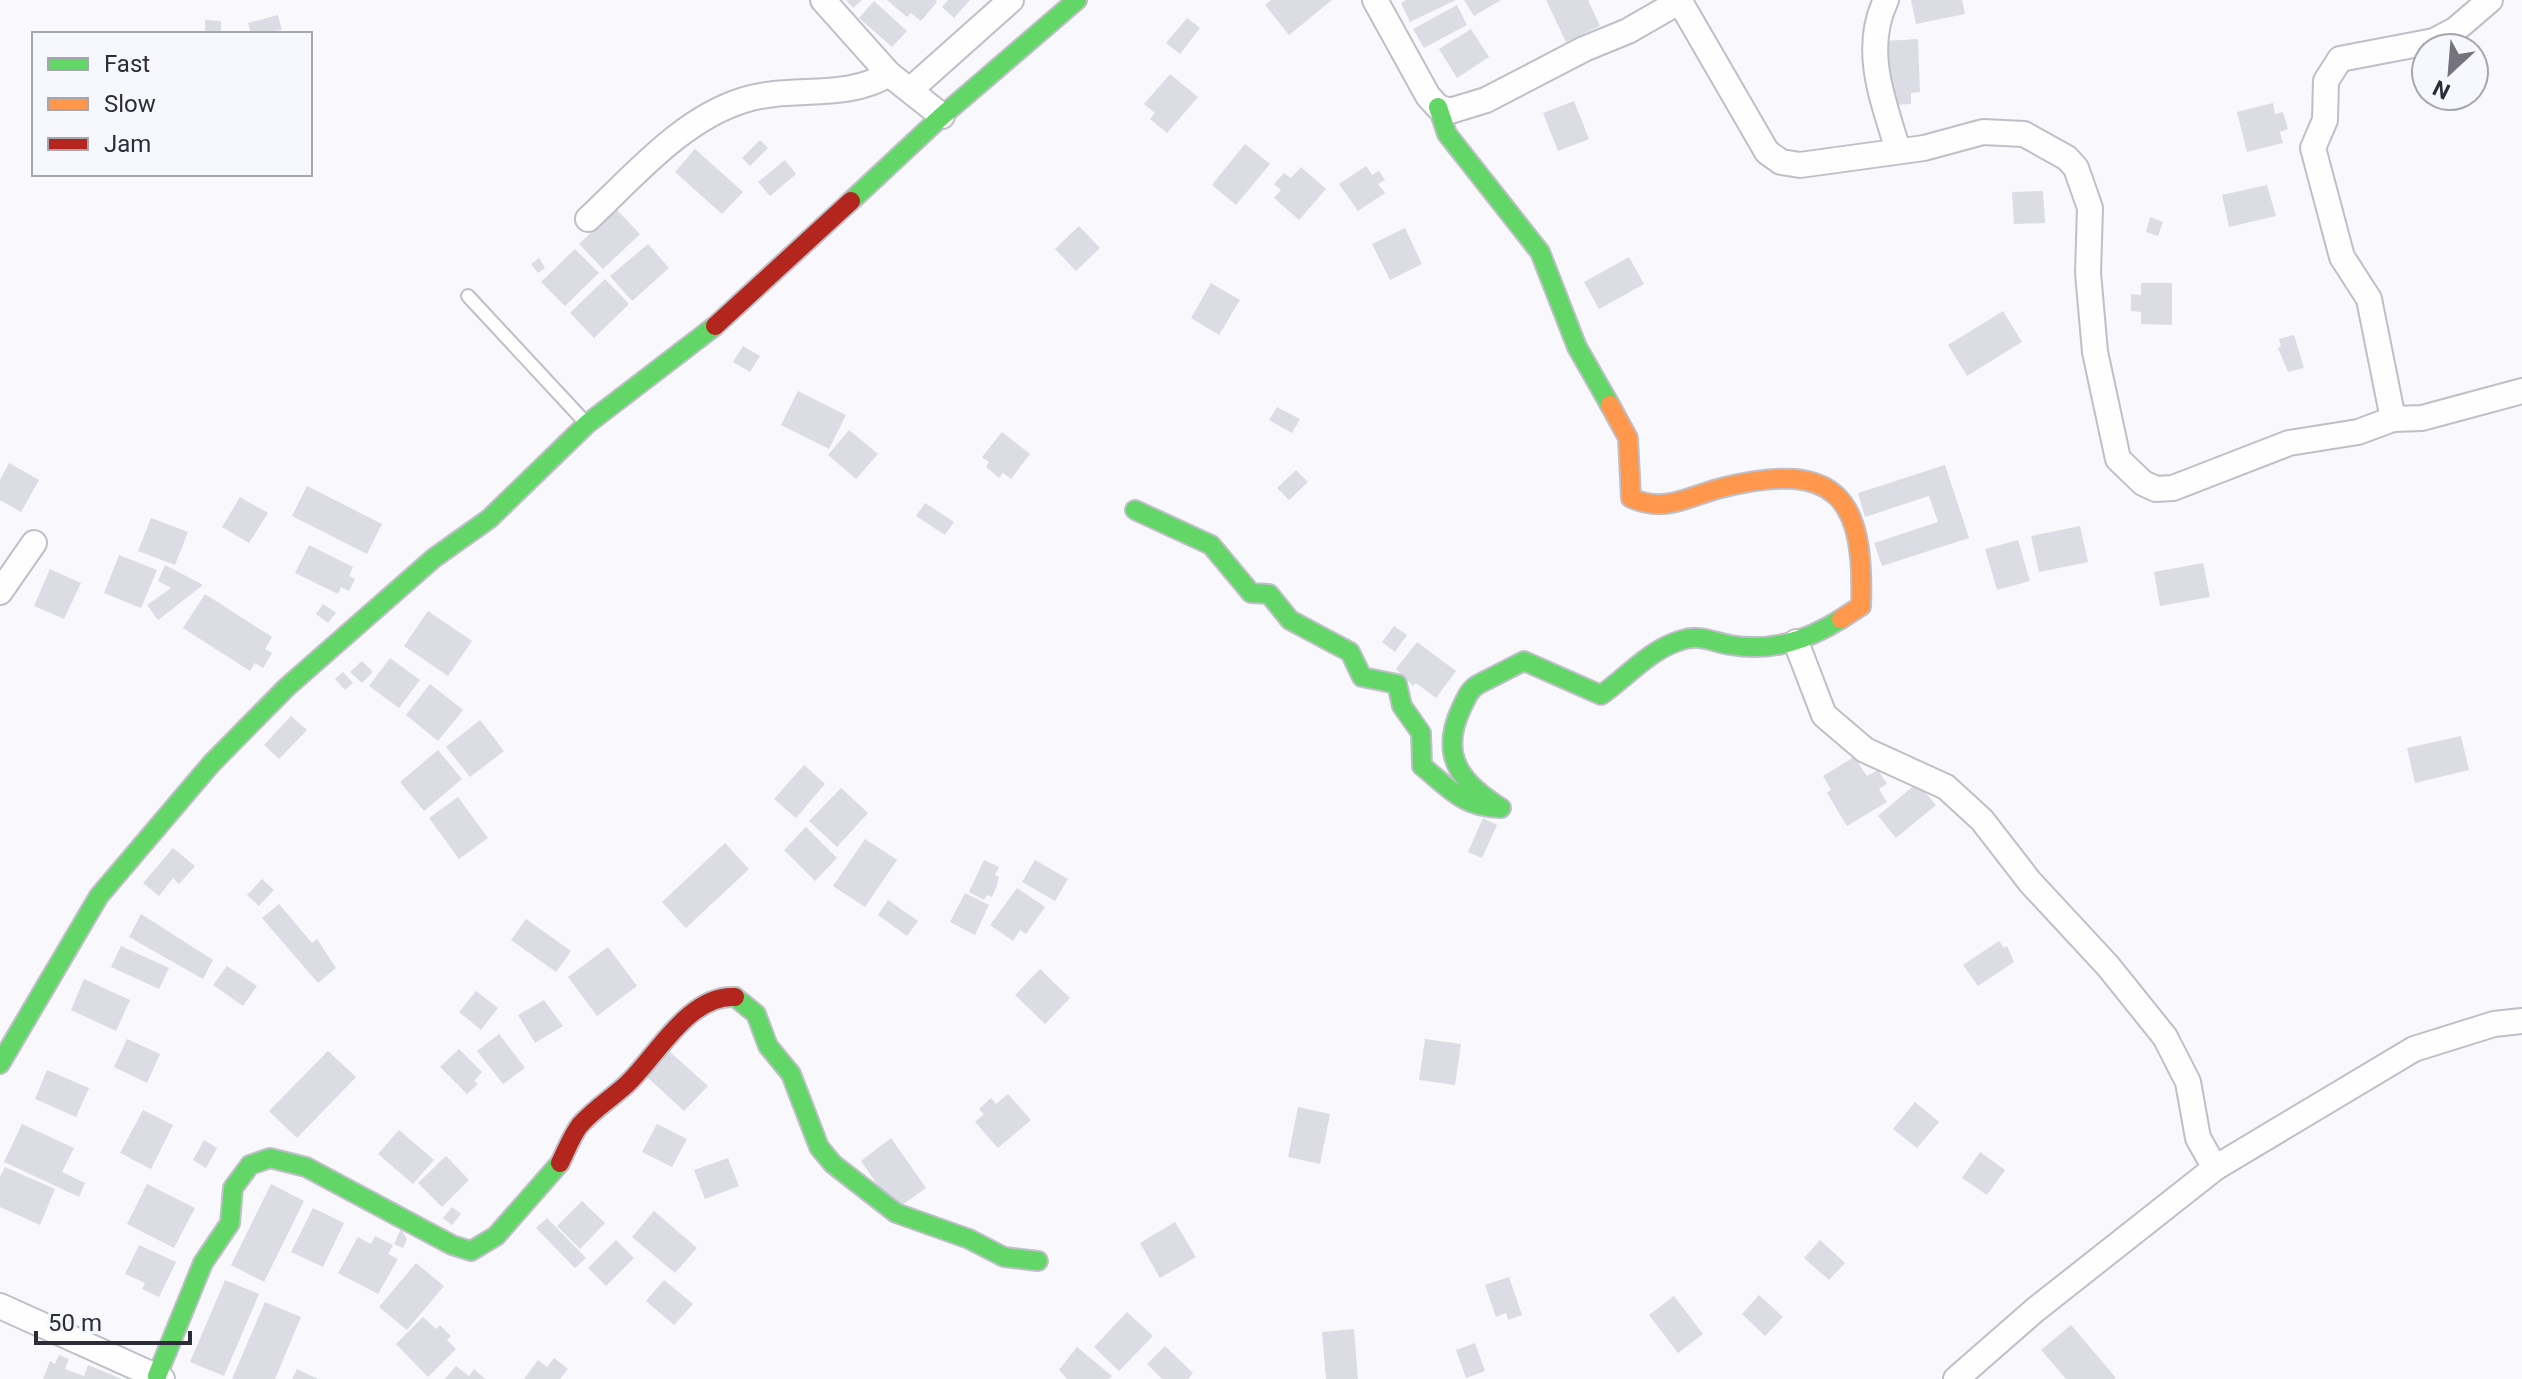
<svg xmlns="http://www.w3.org/2000/svg" width="2522" height="1379" font-family="Roboto,sans-serif">
	<rect width="100%" height="100%" fill="#f8f8fd"/>
	<g fill="#dcdce5">
		<polygon points="846,0 862,0 853,8"/>
		<polygon points="887,0 935,0 937,2 921,21 911,13 907,17"/>
		<polygon points="948,0 970,0 954,18 942,7"/>
		<polygon points="1271,0 1332,0 1289,35 1265,5"/>
		<polygon points="1406,0 1456,0 1410,22 1401,3"/>
		<polygon points="1464,0 1501,0 1474,16"/>
		<polygon points="1546,0 1588,0 1600,26 1566,42"/>
		<polygon points="1911,0 1962,0 1965,14 1916,24"/>
		<polygon points="874,1 907,31 892,47 859,18"/>
		<polygon points="1457,5 1467,25 1424,48 1413,29"/>
		<polygon points="278,15 282,30 251,34 248,23"/>
		<polygon points="1187,18 1200,28 1180,54 1166,43"/>
		<polygon points="205,20 221,21 221,34 205,34"/>
		<polygon points="1471,29 1489,57 1457,78 1439,49"/>
		<polygon points="1918,39 1920,92 1911,93 1911,104 1896,105 1896,93 1887,93 1885,41"/>
		<polygon points="1170,74 1198,97 1167,133 1150,119 1155,113 1144,104"/>
		<polygon points="1574,101 1589,139 1558,151 1543,113"/>
		<polygon points="2273,103 2275,114 2283,112 2288,129 2280,132 2283,143 2247,152 2237,112"/>
		<polygon points="760,140 768,148 750,166 742,158"/>
		<polygon points="1245,144 1270,164 1236,205 1212,185"/>
		<polygon points="695,149 743,192 722,214 675,172"/>
		<polygon points="785,160 796,174 770,196 758,182"/>
		<polygon points="1366,166 1372,175 1379,171 1385,180 1378,184 1385,193 1358,211 1339,184"/>
		<polygon points="1301,167 1326,189 1299,220 1274,198 1281,190 1274,184 1284,173 1291,178"/>
		<polygon points="2267,185 2276,216 2229,227 2222,195"/>
		<polygon points="2043,191 2045,223 2014,224 2012,192"/>
		<polygon points="616,209 640,234 603,269 579,244"/>
		<polygon points="2150,217 2163,222 2158,236 2146,232"/>
		<polygon points="1079,226 1100,248 1076,271 1055,249"/>
		<polygon points="1405,228 1422,264 1390,280 1372,244"/>
		<polygon points="648,244 669,268 632,301 610,276"/>
		<polygon points="575,249 599,273 565,306 541,282"/>
		<polygon points="1629,257 1644,284 1599,309 1584,282"/>
		<polygon points="539,258 545,268 538,273 531,264"/>
		<polygon points="605,279 629,304 594,338 570,313"/>
		<polygon points="1211,283 1240,300 1219,335 1191,318"/>
		<polygon points="2141,283 2172,283 2172,325 2141,324 2141,312 2131,311 2131,294 2141,295"/>
		<polygon points="2003,311 2022,342 1967,376 1948,345"/>
		<polygon points="2294,335 2304,368 2288,372 2278,348 2281,346 2279,339"/>
		<polygon points="743,346 760,356 750,372 733,362"/>
		<polygon points="798,391 846,415 829,449 781,425"/>
		<polygon points="1277,407 1300,419 1292,433 1269,420"/>
		<polygon points="849,430 878,454 856,479 828,455"/>
		<polygon points="1002,432 1030,454 1011,479 1003,473 999,478 986,467 989,462 982,457"/>
		<polygon points="9,463 39,480 21,512 0,500 0,480"/>
		<polygon points="1945,465 1969,538 1882,566 1874,543 1938,522 1929,496 1865,517 1858,493"/>
		<polygon points="1296,470 1308,482 1289,500 1277,488"/>
		<polygon points="307,486 382,524 367,554 292,516"/>
		<polygon points="240,497 268,513 249,543 222,527"/>
		<polygon points="925,503 954,522 945,535 916,516"/>
		<polygon points="151,518 188,532 175,565 138,551"/>
		<polygon points="2080,526 2088,562 2039,572 2031,536"/>
		<polygon points="2018,540 2030,581 1997,590 1985,549"/>
		<polygon points="309,545 353,567 349,576 355,579 349,591 341,587 338,594 295,573"/>
		<polygon points="119,555 157,570 141,608 104,593"/>
		<polygon points="2203,563 2210,597 2160,606 2154,572"/>
		<polygon points="165,565 203,585 158,620 147,605 171,588 158,581"/>
		<polygon points="50,569 81,583 64,619 34,606"/>
		<polygon points="205,594 272,637 265,649 272,653 263,668 255,663 250,671 183,628"/>
		<polygon points="323,604 336,613 328,623 316,614"/>
		<polygon points="428,611 472,641 448,676 404,646"/>
		<polygon points="1394,626 1407,635 1395,652 1382,642"/>
		<polygon points="1417,642 1456,671 1436,698 1416,683 1413,686 1396,669"/>
		<polygon points="390,658 420,680 399,708 369,686"/>
		<polygon points="362,661 373,672 362,683 350,672"/>
		<polygon points="343,672 353,683 345,690 335,679"/>
		<polygon points="430,684 463,710 438,741 406,715"/>
		<polygon points="291,716 307,730 279,759 264,745"/>
		<polygon points="480,720 504,751 470,777 446,747"/>
		<polygon points="2461,736 2469,770 2415,783 2407,748"/>
		<polygon points="438,750 462,779 424,811 400,782"/>
		<polygon points="1854,757 1867,776 1878,770 1887,784 1879,789 1887,802 1847,826 1827,793 1831,790 1823,776"/>
		<polygon points="804,765 825,784 796,818 774,799"/>
		<polygon points="1917,783 1936,805 1896,838 1878,816"/>
		<polygon points="841,788 868,813 837,847 809,821"/>
		<polygon points="458,797 488,838 459,859 429,818"/>
		<polygon points="1483,818 1497,825 1482,858 1468,852"/>
		<polygon points="806,827 837,858 815,881 784,850"/>
		<polygon points="865,839 897,860 865,907 833,886"/>
		<polygon points="725,843 749,869 686,928 662,902"/>
		<polygon points="173,848 195,866 179,884 173,878 159,896 143,883"/>
		<polygon points="984,860 999,867 995,875 999,877 996,888 992,897 987,895 984,900 969,892"/>
		<polygon points="1035,860 1068,879 1055,901 1022,882"/>
		<polygon points="262,879 274,890 259,906 247,895"/>
		<polygon points="1017,888 1045,907 1026,934 1020,930 1013,941 990,925"/>
		<polygon points="965,893 989,905 975,935 950,922"/>
		<polygon points="888,900 918,921 907,936 878,915"/>
		<polygon points="279,904 312,943 317,939 336,968 318,983 262,918"/>
		<polygon points="141,914 213,960 203,979 129,937"/>
		<polygon points="526,919 571,951 556,972 511,940"/>
		<polygon points="1999,941 2004,948 2007,946 2014,962 1978,986 1963,965"/>
		<polygon points="121,946 169,968 159,989 111,967"/>
		<polygon points="608,947 637,986 597,1016 568,977"/>
		<polygon points="227,966 257,986 243,1006 213,985"/>
		<polygon points="1040,969 1070,998 1045,1024 1015,995"/>
		<polygon points="84,979 130,1000 116,1031 71,1010"/>
		<polygon points="476,991 498,1008 481,1030 459,1012"/>
		<polygon points="544,1000 563,1026 535,1043 518,1015"/>
		<polygon points="499,1034 525,1068 503,1084 477,1051"/>
		<polygon points="127,1039 160,1054 147,1083 114,1067"/>
		<polygon points="1425,1039 1461,1044 1455,1085 1419,1080"/>
		<polygon points="459,1049 482,1072 474,1081 478,1084 467,1094 440,1067"/>
		<polygon points="328,1051 356,1077 297,1138 269,1111"/>
		<polygon points="669,1051 708,1086 684,1111 646,1076"/>
		<polygon points="47,1070 89,1088 76,1117 35,1099"/>
		<polygon points="1008,1094 1031,1120 998,1148 975,1122 984,1114 979,1109 991,1098 996,1104"/>
		<polygon points="1915,1102 1939,1122 1917,1148 1893,1129"/>
		<polygon points="1298,1107 1330,1114 1320,1164 1288,1157"/>
		<polygon points="143,1110 173,1125 151,1169 120,1153"/>
		<polygon points="22,1124 74,1148 62,1172 85,1183 79,1197 4,1162"/>
		<polygon points="657,1124 687,1139 672,1167 642,1152"/>
		<polygon points="399,1130 434,1160 413,1184 378,1154"/>
		<polygon points="891,1138 926,1188 895,1210 861,1161"/>
		<polygon points="204,1140 217,1148 206,1168 193,1160"/>
		<polygon points="1980,1152 2005,1170 1987,1195 1962,1178"/>
		<polygon points="446,1156 469,1180 442,1207 418,1183"/>
		<polygon points="728,1158 739,1186 705,1199 694,1170"/>
		<polygon points="5,1167 55,1189 40,1225 0,1207 0,1177"/>
		<polygon points="147,1184 195,1208 174,1248 127,1224"/>
		<polygon points="271,1184 304,1201 264,1282 231,1265"/>
		<polygon points="582,1201 605,1223 580,1249 557,1226"/>
		<polygon points="452,1207 461,1214 452,1225 443,1218"/>
		<polygon points="313,1208 344,1223 323,1267 291,1252"/>
		<polygon points="654,1211 697,1248 675,1273 632,1237"/>
		<polygon points="547,1218 586,1258 575,1268 536,1228"/>
		<polygon points="1175,1222 1196,1257 1160,1278 1140,1243"/>
		<polygon points="401,1229 407,1239 403,1248 394,1244"/>
		<polygon points="375,1236 393,1245 388,1254 398,1259 378,1294 338,1273 358,1237 371,1244"/>
		<polygon points="616,1240 634,1258 606,1286 588,1268"/>
		<polygon points="1820,1240 1845,1263 1829,1280 1804,1258"/>
		<polygon points="139,1245 176,1262 159,1297 142,1289 145,1283 125,1274"/>
		<polygon points="416,1263 444,1286 407,1330 379,1307"/>
		<polygon points="1509,1277 1522,1315 1508,1320 1506,1313 1496,1317 1485,1285"/>
		<polygon points="225,1280 259,1294 224,1376 190,1362"/>
		<polygon points="664,1280 693,1304 674,1325 646,1301"/>
		<polygon points="1759,1295 1783,1317 1765,1336 1742,1314"/>
		<polygon points="1674,1296 1703,1334 1678,1353 1649,1315"/>
		<polygon points="265,1302 301,1317 275,1379 232,1379"/>
		<polygon points="1127,1312 1153,1336 1119,1371 1094,1347"/>
		<polygon points="423,1317 436,1329 440,1325 451,1336 447,1340 456,1349 428,1377 396,1344"/>
		<polygon points="2071,1325 2116,1378 2114,1379 2066,1379 2041,1350"/>
		<polygon points="1354,1329 1358,1379 1326,1379 1322,1332"/>
		<polygon points="1475,1343 1485,1371 1466,1378 1456,1350"/>
		<polygon points="1165,1346 1193,1373 1188,1379 1162,1379 1147,1364"/>
		<polygon points="1077,1347 1112,1376 1109,1379 1067,1379 1059,1370"/>
		<polygon points="59,1355 69,1359 65,1369 84,1376 88,1365 122,1379 43,1379 50,1361 55,1364"/>
		<polygon points="554,1358 568,1369 560,1379 524,1379 538,1360 547,1367"/>
		<polygon points="456,1366 469,1376 474,1369 485,1379 445,1379"/>
		<polygon points="297,1369 318,1379 292,1379"/>
	</g>
	<g fill="none" stroke-linecap="round" stroke-linejoin="round">
		<defs>
			<polyline id="lane" points="468,296 585,422"/>
			<g id="street">
				<polyline points="823,0 889,74 942,116"/>
				<polyline points="1375,0 1428,96 1438,107 1450,111 1486,100 1584,49 1628,31 1680,1"/>
				<polyline points="1679,0 1767,152 1781,162 1800,165 1924,148 1983,132 2024,134 2067,158 2076,168 2090,208 2088,273 2095,352 2118,459 2143,483 2156,489 2173,488 2289,443 2358,432 2393,419 2422,418 2522,391"/>
				<path d="M1886 0C1862 50 1883 100 1898 150"/>
				<polyline points="910,90 1011,0"/>
				<path d="M588 219C635 175 682 119 744 100 791 85 845 101 889 74"/>
				<polyline points="2393,419 2369,299 2342,257 2313,148 2325,120 2326,81 2340,59 2434,41 2455,30 2490,0"/>
				<polyline points="0,592 34,543"/>
				<polyline points="1796,642 1824,715 1865,750 1946,787 1982,820 2030,882 2108,966 2165,1037 2188,1082 2198,1138 2215,1168"/>
				<polyline points="0,1306 162,1379"/>
				<polyline points="1956,1379 2035,1310 2215,1168 2414,1049 2494,1024 2522,1021"/>
			</g>
			<g id="fast">
				<polyline points="1438,107 1447,134 1540,252 1577,347 1610,405"/>
				<polyline points="851,201 942,116 1077,0"/>
				<path d="M1135 510 1211 545 1251 593 1269 594 1290 620 1350 652 1362 677 1397 684 1402 706 1421 733 1422 766C1449 788 1464 808 1501 808 1461 783 1439 756 1461 709 1466 699 1469 689 1479 684L1524 661 1601 695C1627 677 1650 649 1682 640 1699 634 1713 642 1730 645 1771 652 1806 641 1841 619"/>
				<polyline points="735,997 756,1014 768,1046 791,1074 819,1147 833,1164 896,1213 969,1239 1004,1257 1038,1261"/>
				<polyline points="0,1064 99,896 212,763 287,687 434,558 489,519 587,424 715,326"/>
				<polyline points="157,1376 203,1263 230,1223 233,1188 250,1165 270,1158 306,1167 452,1245 471,1251 496,1236 560,1163"/>
			</g>
			<path id="slow" d="M1610 405 1628 438 1631 498C1667 514 1690 495 1725 487 1837 460 1865 498 1861 606L1841 619"/>
			<g id="jam">
				<polyline points="715,326 851,201"/>
				<path d="M560 1163C566 1151 572 1135 580 1125 594 1109 612 1098 627 1084 656 1057 689 994 735 997"/>
			</g>
		</defs>
		<use href="#lane" stroke="#bfbfc7" stroke-width="16"/>
		<use href="#street" stroke="#bfbfc7" stroke-width="28"/>
		<use href="#fast" stroke="#bfbfc7" stroke-width="22"/>
		<use href="#slow" stroke="#bfbfc7" stroke-width="22"/>
		<use href="#jam" stroke="#bfbfc7" stroke-width="22"/>
		<use href="#lane" stroke="#fefeff" stroke-width="12"/>
		<use href="#street" stroke="#fefeff" stroke-width="24"/>
		<use href="#fast" stroke="#63d668" stroke-width="18"/>
		<use href="#slow" stroke="#ff974d" stroke-width="18"/>
		<use href="#jam" stroke="#b3261e" stroke-width="18"/>
	</g>
	<rect x="32" y="32" width="280" height="144" fill="#f7f7fe" stroke="#a6a6af" stroke-width="2"/>
	<rect x="48" y="58" width="40" height="12" fill="#63d668" stroke="#a6a6af" stroke-width="2"/>
	<text x="104" y="72" font-size="24" fill="#2d2c39">Fast</text>
	<rect x="48" y="98" width="40" height="12" fill="#ff974d" stroke="#a6a6af" stroke-width="2"/>
	<text x="104" y="112" font-size="24" fill="#2d2c39">Slow</text>
	<rect x="48" y="138" width="40" height="12" fill="#b3261e" stroke="#a6a6af" stroke-width="2"/>
	<text x="104" y="152" font-size="24" fill="#2d2c39">Jam</text>
	<g transform="translate(2450 72) rotate(206)"><circle r="38" fill="#f7f7fe" stroke="#a6a6af" stroke-width="2"/>
	<path d="M0-6L14 30L0 20L-14 30Z" fill="#74737e"/>
	<text y="-12" font-size="22" font-weight="bold" text-anchor="middle" fill="#2d2c39">N</text>
	</g>
	<path d="M36 1331v12h154v-12" fill="none" stroke="#2d2c39" stroke-width="4"/>
	<text x="48" y="1331" font-size="24" fill="#2d2c39" stroke="#f7f7fe" stroke-width="6" paint-order="stroke">50 m</text>
</svg>
